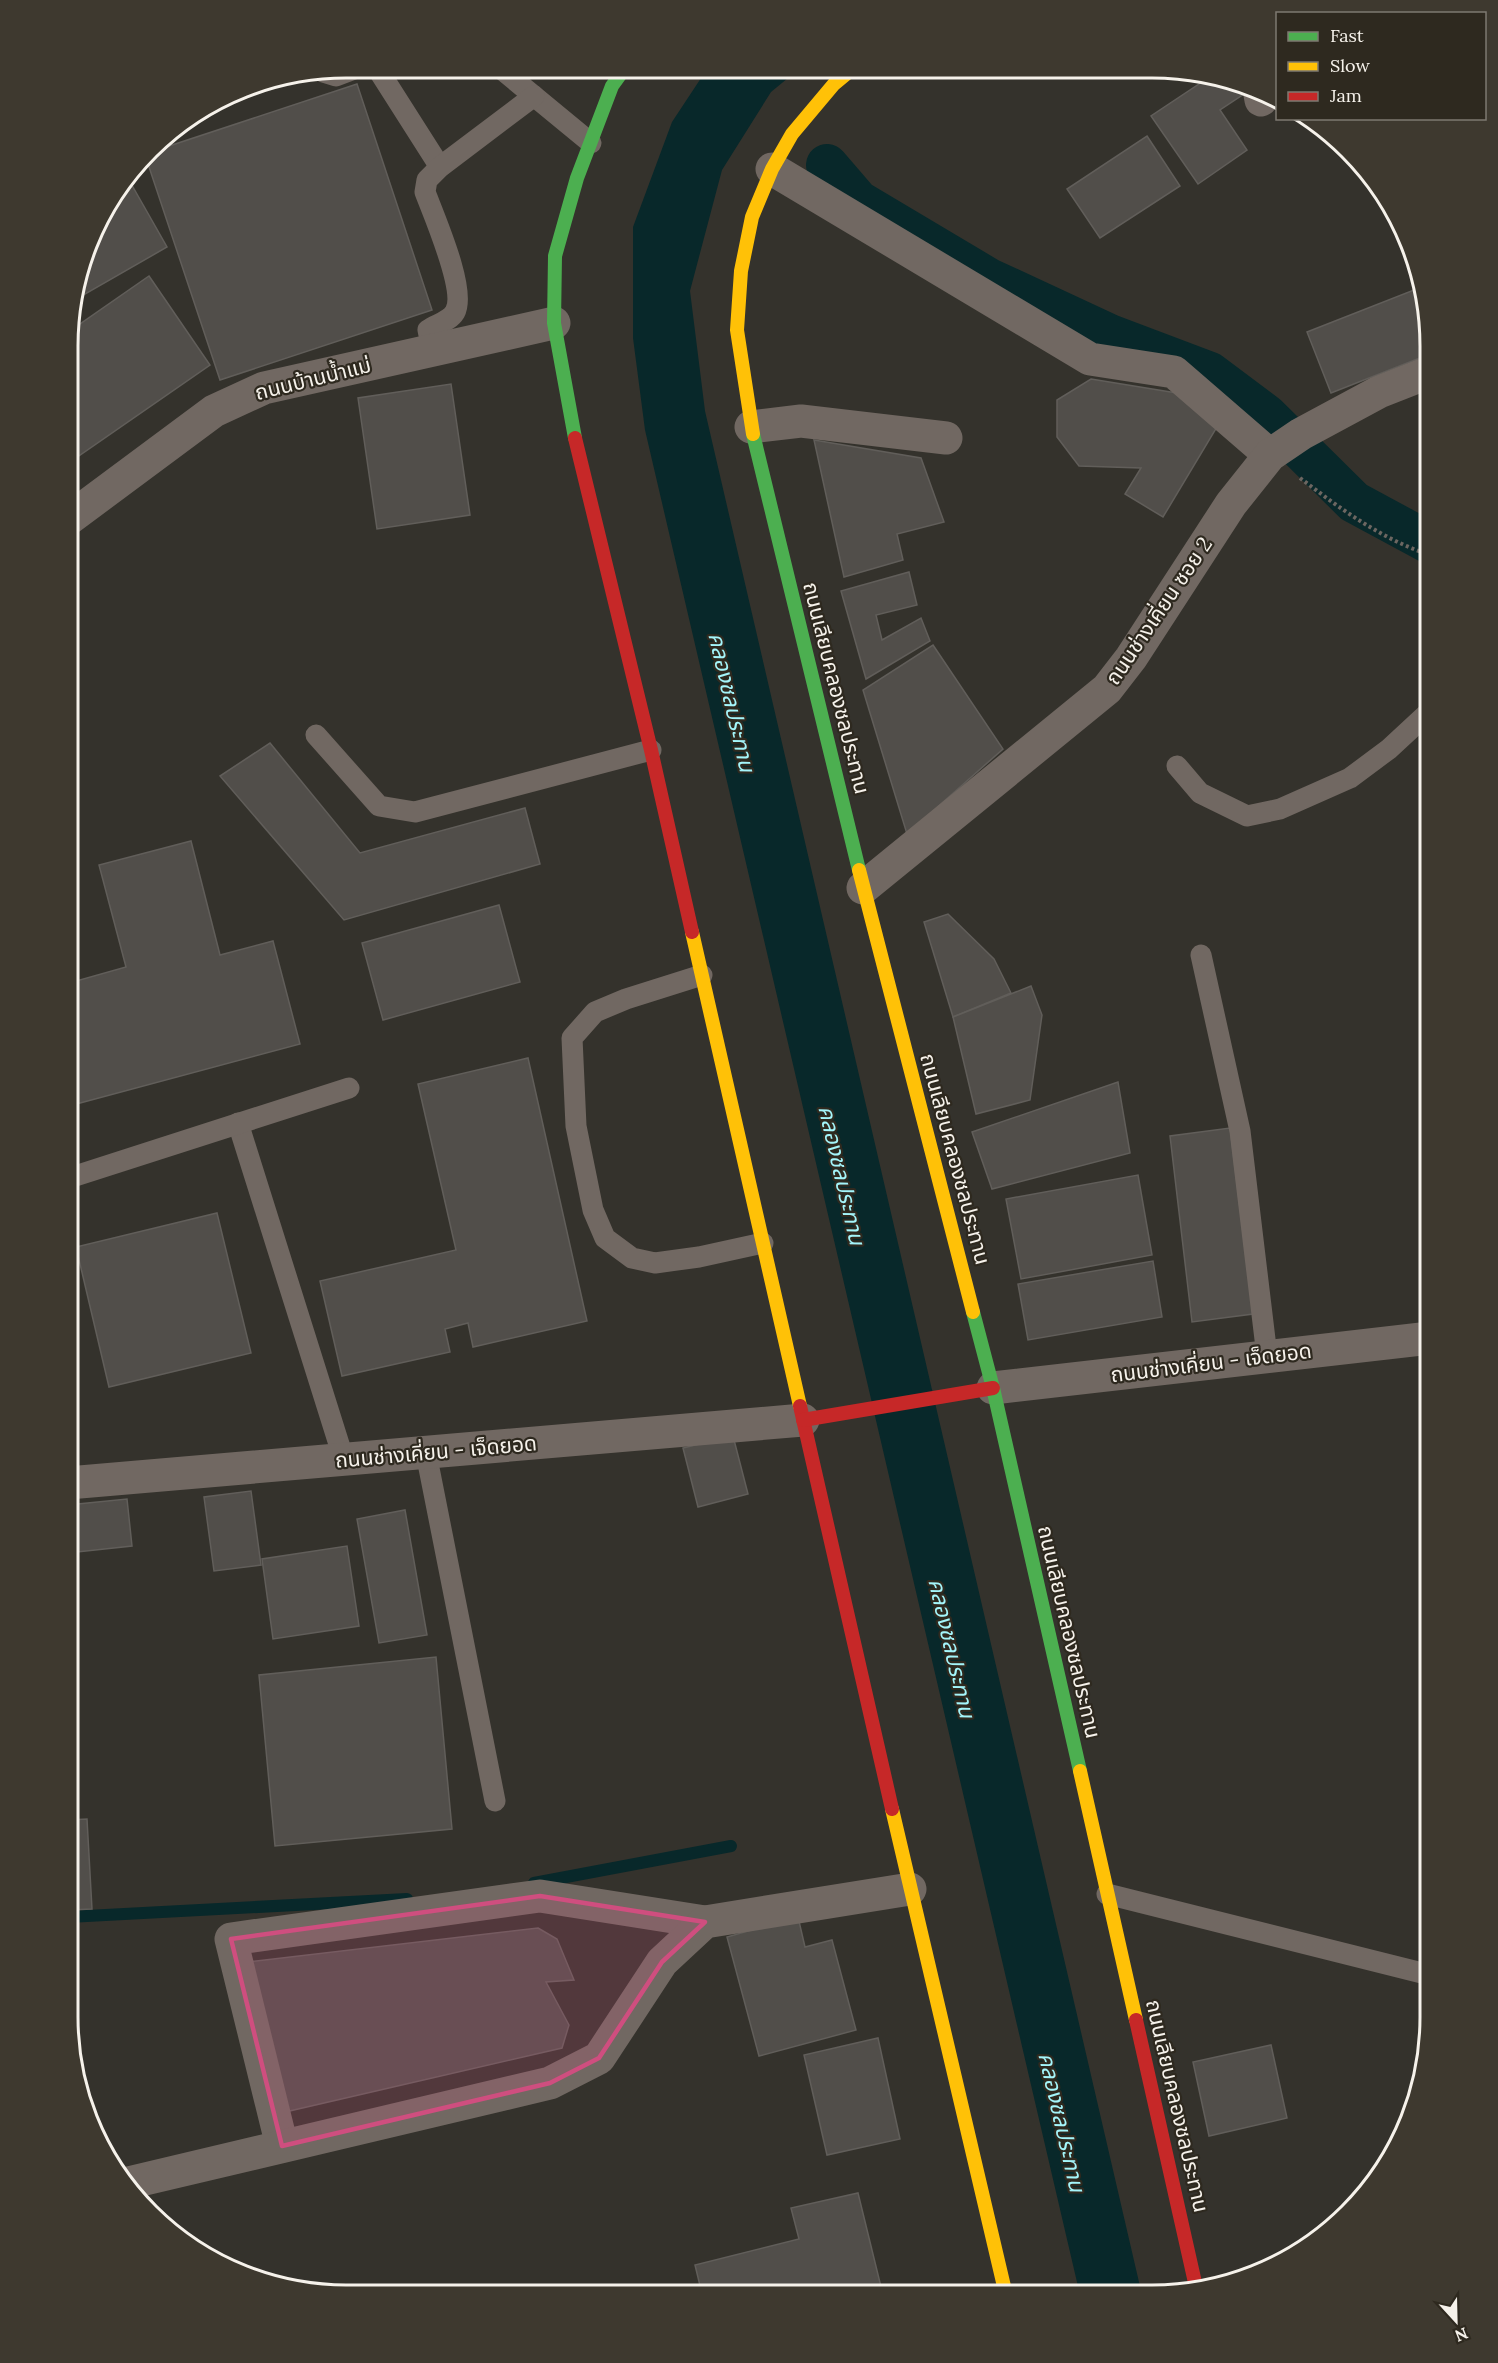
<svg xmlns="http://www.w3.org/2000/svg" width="1498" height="2363" font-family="Lora,'Noto Sans Thai',serif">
	<rect width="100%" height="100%" fill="#34322c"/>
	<polygon fill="#08282a" points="707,69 799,69 771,92 722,170 690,291 705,411 1142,2295 1080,2295 645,430 633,338 633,227 672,122"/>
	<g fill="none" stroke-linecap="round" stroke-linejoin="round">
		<g stroke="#08282a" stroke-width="12">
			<polyline points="534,1883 731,1846"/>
			<polyline points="68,1917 407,1899"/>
		</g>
		<polyline stroke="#08282a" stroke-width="42" points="827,165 858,201 989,279 1112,336 1210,373 1266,415 1354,502 1430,543"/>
	</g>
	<g fill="#514e4a" stroke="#615e5a" stroke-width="1.5">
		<polygon points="1153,70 1177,70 1157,78"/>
		<polygon points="1211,76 1242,84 1247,92 1220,110 1247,150 1198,184 1151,116"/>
		<polygon points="357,84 432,310 220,380 146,158 151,152"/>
		<polygon points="1147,136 1180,186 1100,238 1067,189"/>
		<polygon points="129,180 167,247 73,301 96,223"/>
		<polygon points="149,276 210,365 70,462 70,331"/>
		<polygon points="1419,288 1430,354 1331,393 1307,332"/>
		<polygon points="1091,379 1189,395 1220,422 1163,517 1125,494 1141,468 1079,466 1057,437 1057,400"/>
		<polygon points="451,384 470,515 377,529 358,398"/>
		<polygon points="814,440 921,458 944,522 897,534 903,560 844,577"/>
		<polygon points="909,572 917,605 876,615 882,640 921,618 930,641 866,679 841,591"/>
		<polygon points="933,645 1003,749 907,834 863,690"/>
		<polygon points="270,743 360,853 525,808 540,864 344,920 220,776"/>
		<polygon points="191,841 220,955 273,941 300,1044 69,1106 69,983 126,967 99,865"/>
		<polygon points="499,905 520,982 383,1020 362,943"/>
		<polygon points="948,914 994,959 1011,993 953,1017 924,922"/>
		<polygon points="1031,986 1042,1015 1030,1100 976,1114 953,1017"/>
		<polygon points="528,1058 587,1321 473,1347 468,1323 445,1329 450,1352 342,1376 320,1281 456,1250 418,1084"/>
		<polygon points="1118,1082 1130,1153 992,1189 972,1132"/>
		<polygon points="1230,1128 1253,1314 1192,1322 1170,1136"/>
		<polygon points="1138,1175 1152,1255 1021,1279 1006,1199"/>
		<polygon points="217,1213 251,1353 109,1387 76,1247"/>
		<polygon points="1153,1261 1162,1317 1028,1340 1018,1284"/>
		<polygon points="733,1436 748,1494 698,1507 683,1448"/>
		<polygon points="251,1491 261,1565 214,1571 204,1497"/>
		<polygon points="127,1499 132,1546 68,1553 68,1505"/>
		<polygon points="405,1510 427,1635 379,1643 357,1519"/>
		<polygon points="347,1546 359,1626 273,1639 262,1559"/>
		<polygon points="436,1657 452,1829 275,1846 259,1675"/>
		<polygon points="87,1819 92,1909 68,1910 68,1820"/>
		<polygon points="798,1917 805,1947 832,1940 856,2030 759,2056 727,1937"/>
		<polygon points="538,1928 557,1939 574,1980 546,1982 569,2025 562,2048 285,2112 247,1962"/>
		<polygon points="878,2038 900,2139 827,2155 804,2055"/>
		<polygon points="1271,2045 1287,2118 1209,2136 1193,2062"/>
		<polygon points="858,2193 883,2295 702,2294 695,2265 799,2239 791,2208"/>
	</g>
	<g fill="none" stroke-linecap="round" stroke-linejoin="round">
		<path stroke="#6c6661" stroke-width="4" stroke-dasharray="3 3" stroke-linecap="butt" d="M1300 478C1341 509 1381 539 1430 555"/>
		<g stroke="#716862" stroke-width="21">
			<polyline points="377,68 440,167"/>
			<polyline points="500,68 591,143"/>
			<polyline points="323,72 336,76 357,68"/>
			<path d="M432 350 428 330C436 324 449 322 455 312 467 291 434 216 425 192L427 180 440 167 534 96"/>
			<polyline points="316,735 379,806 415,812 651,750"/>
			<polyline points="1177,766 1200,793 1247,816 1280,809 1350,778 1389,749 1430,711"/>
			<polyline points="1201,955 1240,1131 1267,1356"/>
			<polyline points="702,975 626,999 595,1012 572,1038 576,1126 593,1210 605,1238 632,1258 655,1263 699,1257 763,1243"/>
			<polyline points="238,1123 344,1460"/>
			<polyline points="69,1178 349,1088"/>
			<polyline points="426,1453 495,1801"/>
			<polyline points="1107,1894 1430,1975"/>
		</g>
		<g stroke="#716862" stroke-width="33">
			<polyline points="1259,89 1261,100"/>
			<polyline points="772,169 1090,359 1174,372 1270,455"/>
			<polyline points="751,427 801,421 946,438"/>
			<polyline points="70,518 214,411 264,388 554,323"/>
			<polyline points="863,888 1107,689 1131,658 1231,504 1270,455 1301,434 1379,392 1430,372"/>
			<polyline points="993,1388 1430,1338"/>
			<polyline points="68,1483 803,1420"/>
			<polyline points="282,2146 231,1939 540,1896 705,1922"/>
			<polyline points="124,2184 550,2083 599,2058 662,1962 705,1922 910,1889"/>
		</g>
		<g stroke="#4caf50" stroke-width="14">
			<polyline points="753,434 859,870"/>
			<polyline points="575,438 554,323 555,256 577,178 612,86 625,68"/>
			<polyline points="973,1312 993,1388 1080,1771"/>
		</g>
		<g stroke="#ffc107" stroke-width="14">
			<polyline points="753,434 737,330 741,271 752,217 772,169 792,134 834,84 852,69"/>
			<polyline points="859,870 973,1312"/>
			<polyline points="692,932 800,1406"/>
			<polyline points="1080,1771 1136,2020"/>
			<polyline points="892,1809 1006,2295"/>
		</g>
		<g stroke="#c62828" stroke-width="14">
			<polyline points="575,438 651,750 692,932"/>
			<polyline points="800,1406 892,1809"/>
			<polyline points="803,1420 993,1388"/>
			<polyline points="1136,2020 1196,2287"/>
		</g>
	</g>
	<path fill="#cf4e7f" fill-opacity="0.2" stroke="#cf4e7f" stroke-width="4.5" stroke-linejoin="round" d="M540 1896 705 1922 662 1962 599 2058 550 2083 282 2146 231 1939Z"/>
	<g text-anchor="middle" stroke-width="4.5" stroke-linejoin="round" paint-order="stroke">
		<g font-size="21" fill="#f6f2eb" stroke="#2e291f">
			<text transform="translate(313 379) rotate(-14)" y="7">ถนนบ้านน้ำแม่</text>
			<text transform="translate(1159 611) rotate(-56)" y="7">ถนนช่างเคี่ยน ซอย 2</text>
			<text transform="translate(836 688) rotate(76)" y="7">ถนนเลียบคลองชลประทาน</text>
			<text transform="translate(955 1159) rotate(75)" y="7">ถนนเลียบคลองชลประทาน</text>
			<text transform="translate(1211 1363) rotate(-7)" y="7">ถนนช่างเคี่ยน - เจ็ดยอด</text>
			<text transform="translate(436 1452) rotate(-5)" y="7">ถนนช่างเคี่ยน - เจ็ดยอด</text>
			<text transform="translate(1069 1632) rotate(77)" y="7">ถนนเลียบคลองชลประทาน</text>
			<text transform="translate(1177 2106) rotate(77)" y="7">ถนนเลียบคลองชลประทาน</text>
		</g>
		<g font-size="22" font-style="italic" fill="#a4f5fa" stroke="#2e291f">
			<text transform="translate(732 702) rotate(77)" y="8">คลองชลประทาน</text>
			<text transform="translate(842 1175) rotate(77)" y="8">คลองชลประทาน</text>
			<text transform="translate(952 1648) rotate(77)" y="8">คลองชลประทาน</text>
			<text transform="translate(1062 2122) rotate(77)" y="8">คลองชลประทาน</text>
		</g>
	</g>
	<path d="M0 0H1498V2363H0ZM346 78H1152A268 268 0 0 1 1420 346V2017A268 268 0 0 1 1152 2285H346A268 268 0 0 1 78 2017V346A268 268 0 0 1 346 78Z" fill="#3e392f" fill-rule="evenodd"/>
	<path fill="none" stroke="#f6f2eb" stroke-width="3" d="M346 78H1152A268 268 0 0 1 1420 346V2017A268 268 0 0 1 1152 2285H346A268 268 0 0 1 78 2017V346A268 268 0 0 1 346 78Z"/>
	<rect x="1276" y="12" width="210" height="108" fill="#2e291f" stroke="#7e7971" stroke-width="1.5"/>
	<rect x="1288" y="32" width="30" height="9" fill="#4caf50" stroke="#7e7971" stroke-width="1.5"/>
	<text x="1330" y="42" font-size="18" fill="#f6f2eb">Fast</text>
	<rect x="1288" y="62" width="30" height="9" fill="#ffc107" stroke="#7e7971" stroke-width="1.5"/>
	<text x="1330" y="72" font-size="18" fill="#f6f2eb">Slow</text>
	<rect x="1288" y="92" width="30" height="9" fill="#c62828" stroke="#7e7971" stroke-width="1.5"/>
	<text x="1330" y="102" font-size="18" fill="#f6f2eb">Jam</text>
	<g transform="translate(1456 2321) rotate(158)" stroke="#2e291f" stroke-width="4.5" paint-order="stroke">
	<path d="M0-4.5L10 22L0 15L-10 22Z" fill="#f6f2eb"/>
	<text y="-9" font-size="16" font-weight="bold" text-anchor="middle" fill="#f6f2eb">N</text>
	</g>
</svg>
